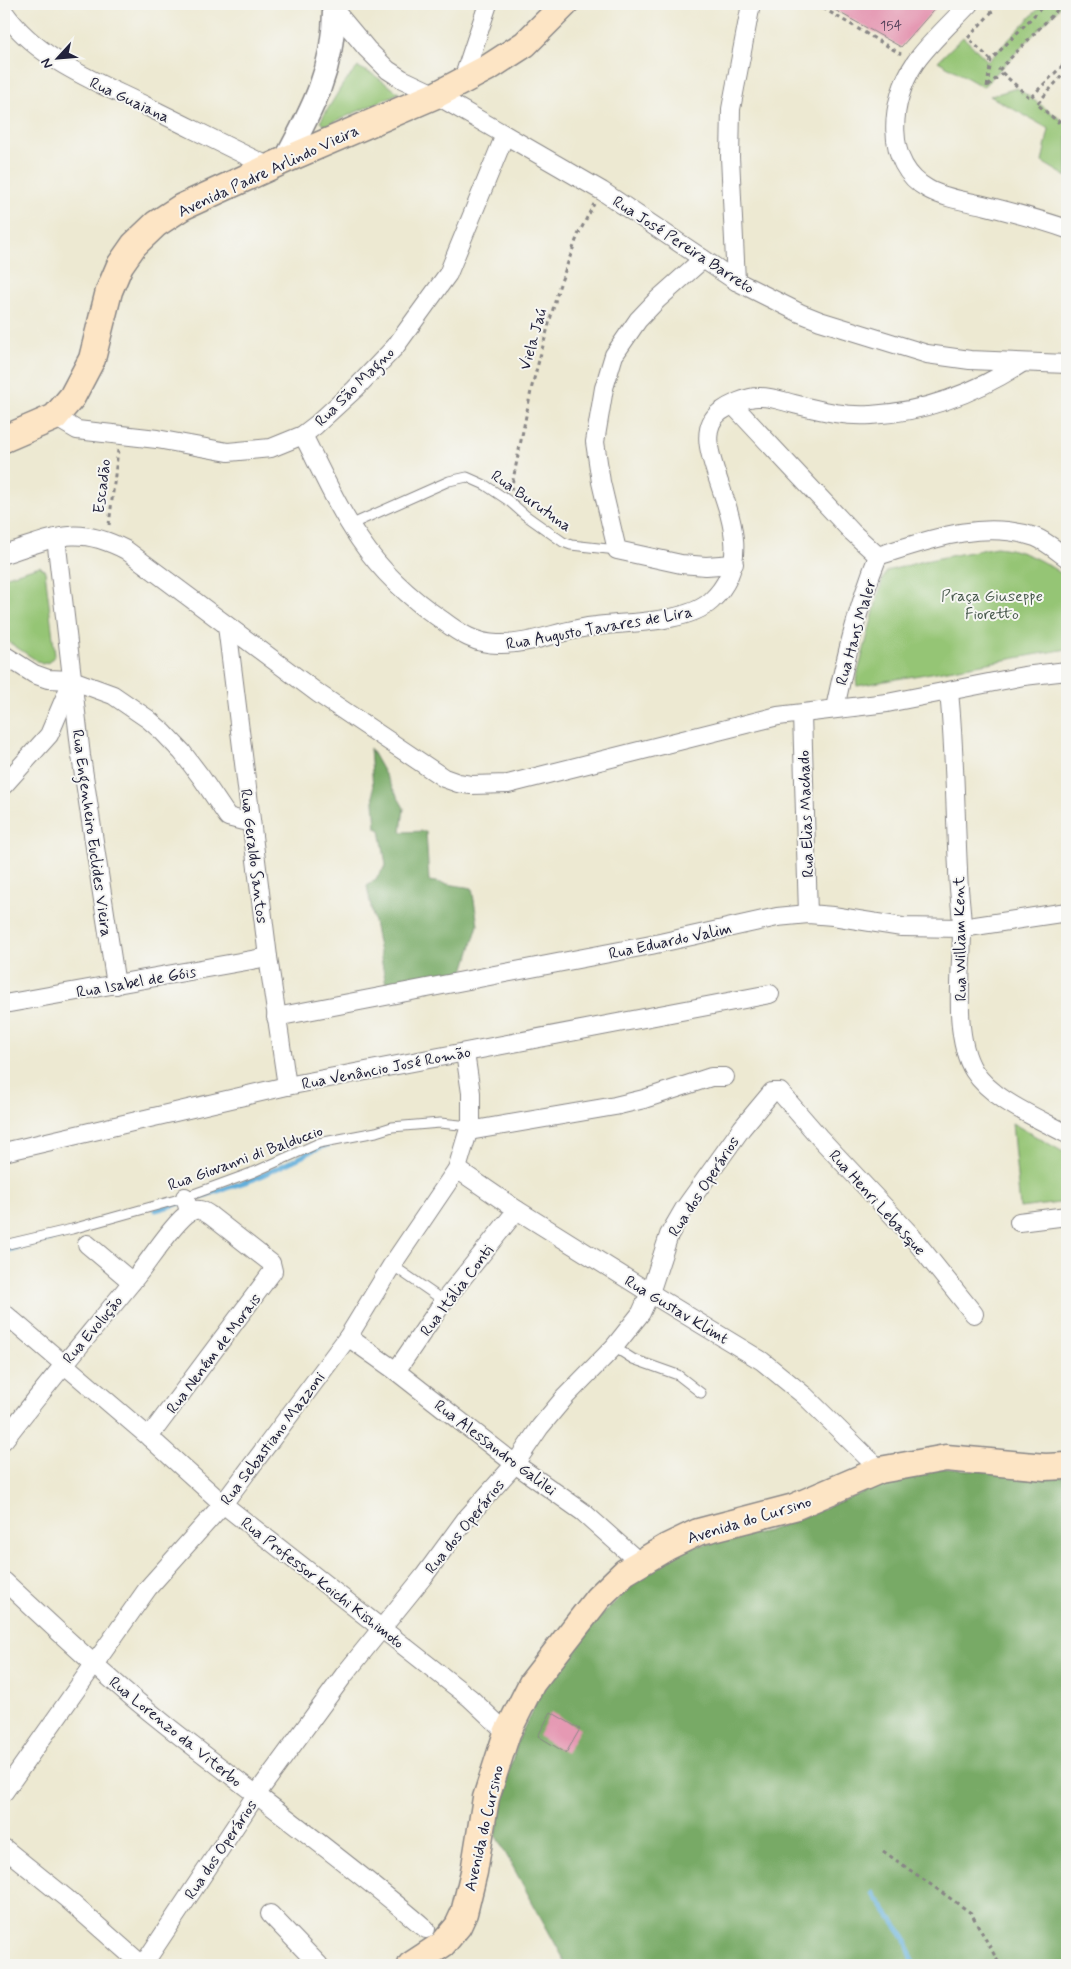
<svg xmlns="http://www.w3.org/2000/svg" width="1071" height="1969" font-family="Mynerve,sans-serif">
	<rect width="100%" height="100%" fill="#f6f6f2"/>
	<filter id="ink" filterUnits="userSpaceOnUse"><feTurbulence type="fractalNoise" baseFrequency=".02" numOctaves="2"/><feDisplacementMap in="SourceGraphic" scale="10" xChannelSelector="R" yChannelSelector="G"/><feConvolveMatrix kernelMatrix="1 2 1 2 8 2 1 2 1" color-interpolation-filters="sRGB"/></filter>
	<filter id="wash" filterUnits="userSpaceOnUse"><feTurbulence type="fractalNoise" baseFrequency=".0096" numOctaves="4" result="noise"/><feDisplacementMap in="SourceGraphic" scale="20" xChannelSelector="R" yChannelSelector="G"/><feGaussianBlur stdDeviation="1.12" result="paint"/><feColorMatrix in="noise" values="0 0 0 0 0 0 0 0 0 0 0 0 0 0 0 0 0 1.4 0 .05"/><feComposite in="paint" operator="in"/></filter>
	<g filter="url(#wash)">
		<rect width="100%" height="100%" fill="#ede9d2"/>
		<g fill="#95c575" stroke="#5c7458">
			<polygon points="1043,4 1063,4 983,87 938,61 963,37 988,61"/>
			<polygon points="358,67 374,75 399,93 325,126 320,122 343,84"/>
			<polygon points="1017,88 1067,124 1067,177 1042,162 1049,129 990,96"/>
			<path d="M996 547C1022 549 1046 562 1067 578V649L857 686 856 680 882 581 887 571 924 561Z"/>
			<polygon points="40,566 45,571 55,655 49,662 42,664 4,639 4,577"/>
			<polygon points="1012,1123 1067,1154 1067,1202 1020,1208"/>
		</g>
		<g fill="#78aa66" stroke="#4d6650">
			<polygon points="370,748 404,808 401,832 426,831 429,881 472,888 478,925 464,971 386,984 367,886 377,878 386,865 380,830 376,828"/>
			<polygon points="943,1468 1067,1477 1067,1965 567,1965 496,1836 505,1784 519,1738 541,1691 583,1635 640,1576 682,1549 768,1531 881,1485 914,1474"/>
		</g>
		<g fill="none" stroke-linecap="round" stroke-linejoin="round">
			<g stroke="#62afdb" stroke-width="5">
				<polyline points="190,1200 254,1179 303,1156 308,1152 330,1144"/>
				<polyline points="156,1210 180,1203"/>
				<polyline points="4,1251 76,1232"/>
				<polyline points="873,1893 905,1938 914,1965"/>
			</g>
		</g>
		<g id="blocks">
			<g fill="#e599b3">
				<polygon points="824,4 939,4 901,47"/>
				<polygon points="551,1712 580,1729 566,1753 538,1736"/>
			</g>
		</g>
	</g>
	<g filter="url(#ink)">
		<use href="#blocks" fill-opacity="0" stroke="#888686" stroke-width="1"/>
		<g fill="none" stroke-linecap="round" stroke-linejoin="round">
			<defs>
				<g id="service">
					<polyline points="350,525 449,481 467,477 485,485 509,501 525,515 563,542 571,545 617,550"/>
					<polyline points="4,1245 72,1229 183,1198 254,1172 319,1143 376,1132 392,1127 440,1123 470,1126"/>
					<polyline points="392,1265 444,1301"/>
					<polyline points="614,1347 633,1359 678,1375 701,1393"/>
				</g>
				<g id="minor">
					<path d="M969 4C953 21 928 44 915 63 890 100 883 164 928 189 944 198 965 201 983 205 1011 212 1039 219 1067 229"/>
					<polyline points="331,6 367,49 388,70 402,79 436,95 602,191 736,281 800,313 820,321 927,354 970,360 1067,364"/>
					<path d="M4 12C38 60 95 81 146 106 187 126 228 147 270 167"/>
					<polyline points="462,82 488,4"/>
					<polyline points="703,259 657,300 638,320 614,355 604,388 595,442 601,482 617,550 681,564 706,566 734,564"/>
					<polyline points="736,281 730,157 731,109 751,4"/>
					<polyline points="733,405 852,532 878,556"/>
					<polyline points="55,417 77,430 157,439 228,452 271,448 303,435 316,425 355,389 395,347 448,274 505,135"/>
					<path d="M303 435C321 470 337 507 360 540 381 571 411 599 442 620 459 633 476 644 498 644 531 645 563 629 596 626 628 622 687 623 711 601 778 539 675 446 720 412 730 405 746 397 758 397 770 396 782 401 794 404 819 410 844 417 871 415 925 412 977 392 1022 363"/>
					<polyline points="56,538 81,756 116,985"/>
					<path d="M4 554C55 538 75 524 126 550L319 694 444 778 458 783 471 785 508 784 778 716 887 703 1024 676 1067 671"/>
					<path d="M878 556C928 540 983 519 1035 537 1046 541 1057 551 1067 558"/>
					<polyline points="227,626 268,957 287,1086"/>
					<polyline points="4,655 34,674 48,679 72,680 113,695 148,719 163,732 182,752 201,777 228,817 251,823"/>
					<path d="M949 692C955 751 955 810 958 869 958 889 962 910 962 930 962 970 952 1036 974 1071 992 1100 1038 1118 1067 1134"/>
					<path d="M835 708C846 656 858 606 878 556"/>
					<polyline points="802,714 808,914"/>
					<polyline points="4,785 49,735 72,681"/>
					<polyline points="4,1004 268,957"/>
					<polyline points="276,1017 651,945 777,917 808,914 833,916 902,927 962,928 1067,912"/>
					<polyline points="469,1131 615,1106 644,1099 711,1077 725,1077"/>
					<polyline points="4,1152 287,1086 770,994"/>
					<polyline points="457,1169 517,1210 650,1293 762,1361 805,1396 880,1470"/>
					<polyline points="185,1197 189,1212"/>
					<polyline points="1019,1222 1067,1216"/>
					<polyline points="87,1244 132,1282"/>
					<polyline points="4,1313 149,1437 223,1504 470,1698 507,1733"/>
					<polyline points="348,1337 396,1371 515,1464 583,1512 639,1562"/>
					<polyline points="396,1371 444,1301 517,1210"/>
					<path d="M4 1440C45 1386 89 1335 132 1282 146 1266 174 1221 190 1212 198 1207 204 1211 211 1216L271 1263 273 1271 149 1437"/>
					<path d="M4 1581C57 1630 109 1680 166 1725 252 1793 342 1857 426 1929"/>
					<polyline points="4,1792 148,1588 223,1504 348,1337 392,1265 457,1169 471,1122 471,1093 465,1053"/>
					<polyline points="4,1848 66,1898 142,1965"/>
					<polyline points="270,1914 319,1965"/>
					<polyline points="143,1965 256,1795 344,1675 424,1576 465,1520 515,1464 540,1427 565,1397 614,1347 641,1313 650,1293 669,1235 684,1209 742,1128 772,1092 780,1092 819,1137 909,1233 974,1314"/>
				</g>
				<path id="tertiary" d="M285 160C312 110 334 69 334 11"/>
				<g id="secondary">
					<polyline points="4,439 55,417 72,397 92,359 109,291 120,265 134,245 156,224 182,207 285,160 436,95 491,66 525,44 565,4"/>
					<polyline points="411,1965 443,1944 458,1926 464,1913 474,1872 486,1798 507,1733 532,1683 598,1598 625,1572 667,1547 698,1532 794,1507 880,1470 946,1458 1045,1467 1067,1466"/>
				</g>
			</defs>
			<use href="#service" stroke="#888686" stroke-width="11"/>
			<use href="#minor" stroke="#888686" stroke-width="20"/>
			<use href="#tertiary" stroke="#888686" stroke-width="25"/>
			<use href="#secondary" stroke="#888686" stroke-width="29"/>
			<g stroke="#888686" stroke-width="3" stroke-dasharray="4 4" stroke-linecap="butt">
				<polyline points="816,4 901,54"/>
				<polyline points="1063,4 999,70 1030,98 1067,61"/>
				<polyline points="991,60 968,38 999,4"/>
				<polyline points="1067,70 1037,104 1058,122 1067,112"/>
				<polyline points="988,86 1002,73"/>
				<polyline points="987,87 991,60 1045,4"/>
				<polyline points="511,490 532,386 559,287 578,235 594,204"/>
				<polyline points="109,525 118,450"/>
				<polyline points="883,1851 971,1913 1000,1965"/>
			</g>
			<use href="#service" stroke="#fff" stroke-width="9"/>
			<use href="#minor" stroke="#fff" stroke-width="18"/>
			<use href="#tertiary" stroke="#fff" stroke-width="22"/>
			<use href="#secondary" stroke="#fde5c5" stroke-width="26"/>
		</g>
	</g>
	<g text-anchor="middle" stroke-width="4" stroke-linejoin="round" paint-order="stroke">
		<g font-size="14" fill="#534059">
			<text x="891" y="30">154</text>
		</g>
		<g font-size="16" fill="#22223b" stroke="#f6f6f2">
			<text transform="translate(130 99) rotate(25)" y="6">Rua Guaiana</text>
			<text transform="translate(268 170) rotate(-25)" y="6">Avenida Padre Arlindo Vieira</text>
			<text transform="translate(684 244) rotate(33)" y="6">Rua José Pereira Barreto</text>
			<text transform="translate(532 339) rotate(-74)" y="6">Viela Jaú</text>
			<text transform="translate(354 386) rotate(-45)" y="6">Rua São Magno</text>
			<text transform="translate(101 486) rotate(-83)" y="6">Escadão</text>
			<text transform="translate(532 500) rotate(35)" y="6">Rua Burutuna</text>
			<text transform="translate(599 627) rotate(-10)" y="6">Rua Augusto Tavares de Lira</text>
			<text transform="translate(855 632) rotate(-74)" y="6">Rua Hans Maler</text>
			<text transform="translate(805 814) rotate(-92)" y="6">Rua Elias Machado</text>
			<text transform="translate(93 833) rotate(82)" y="6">Rua Engenheiro Euclides Vieira</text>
			<text transform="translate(255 856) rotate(83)" y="6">Rua Geraldo Santos</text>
			<text transform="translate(959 939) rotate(-91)" y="6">Rua William Kent</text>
			<text transform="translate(670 940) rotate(-12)" y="6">Rua Eduardo Valim</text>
			<text transform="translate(136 981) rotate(-10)" y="6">Rua Isabel de Góis</text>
			<text transform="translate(386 1067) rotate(-11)" y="6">Rua Venâncio José Romão</text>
			<text transform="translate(245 1157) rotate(-20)" y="6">Rua Giovanni di Balduccio</text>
			<text transform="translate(703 1186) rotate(-57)" y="6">Rua dos Operários</text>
			<text transform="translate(878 1202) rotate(48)" y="6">Rua Henri Lebasque</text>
			<text transform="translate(456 1290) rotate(-53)" y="6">Rua Itália Conti</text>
			<text transform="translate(677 1309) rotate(31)" y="6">Rua Gustav Klimt</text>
			<text transform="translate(92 1329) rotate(-50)" y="6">Rua Evolução</text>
			<text transform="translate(213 1353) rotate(-53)" y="6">Rua Neném de Morais</text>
			<text transform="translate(272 1438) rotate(-53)" y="6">Rua Sebastiano Mazzoni</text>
			<text transform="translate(496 1447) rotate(37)" y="6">Rua Alessandro Galilei</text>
			<text transform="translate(749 1519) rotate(-17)" y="6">Avenida do Cursino</text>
			<text transform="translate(464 1526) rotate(-51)" y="6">Rua dos Operários</text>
			<text transform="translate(323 1582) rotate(38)" y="6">Rua Professor Koichi Kishimoto</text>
			<text transform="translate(176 1731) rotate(39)" y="6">Rua Lorenzo da Viterbo</text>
			<text transform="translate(483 1828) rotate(-77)" y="6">Avenida do Cursino</text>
			<text transform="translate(220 1849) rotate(-56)" y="6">Rua dos Operários</text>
		</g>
		<g font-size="16" fill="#4a5b4f" stroke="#f6f6f2">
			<text x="992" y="601">Praça Giuseppe<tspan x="992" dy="18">Fioretto</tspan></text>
		</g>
	</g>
	<rect width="1071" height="1969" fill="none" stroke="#f6f6f2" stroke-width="20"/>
	<g transform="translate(58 58) rotate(244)" stroke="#f6f6f2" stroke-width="4" paint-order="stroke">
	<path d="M0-4L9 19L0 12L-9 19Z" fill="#22223b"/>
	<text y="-8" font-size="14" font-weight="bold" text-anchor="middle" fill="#22223b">N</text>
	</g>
</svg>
